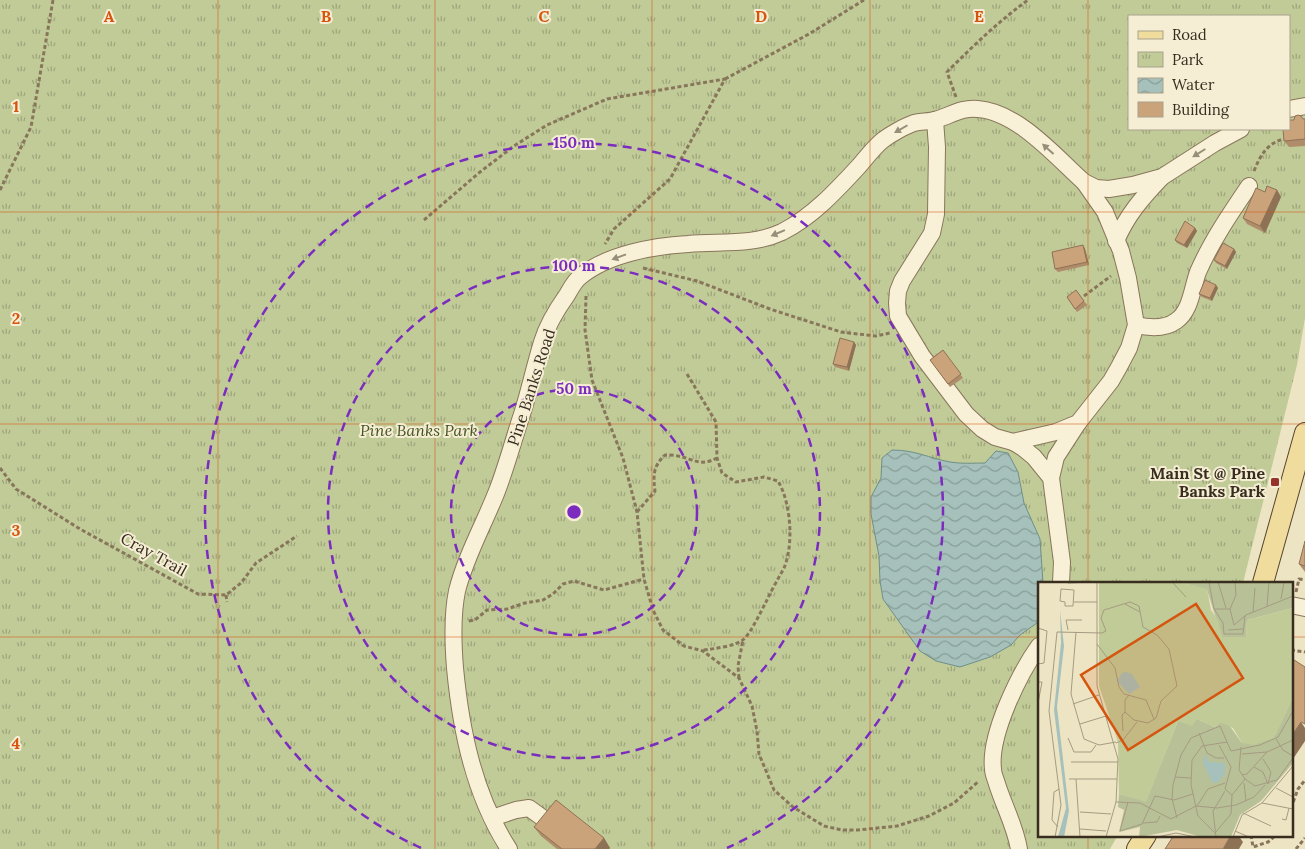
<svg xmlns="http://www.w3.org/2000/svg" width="1305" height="849" font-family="Lora,serif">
	<defs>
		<pattern id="park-tufts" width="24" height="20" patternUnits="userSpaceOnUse" patternTransform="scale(1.25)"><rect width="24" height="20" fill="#c1cb98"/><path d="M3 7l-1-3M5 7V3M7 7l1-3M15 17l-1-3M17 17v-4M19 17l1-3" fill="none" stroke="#9ea57b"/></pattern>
		<pattern id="water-waves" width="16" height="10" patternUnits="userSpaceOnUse" patternTransform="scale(1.25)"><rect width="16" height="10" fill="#a6c1bb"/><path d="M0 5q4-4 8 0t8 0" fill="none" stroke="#889d97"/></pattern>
	</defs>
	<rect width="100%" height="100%" fill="#ede4c4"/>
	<path fill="url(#park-tufts)" fill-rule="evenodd" d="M0 0H1305V318L1297 365 1243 583H1039V835H1118L1110 849H0ZM1129 16H1289V129H1129Z"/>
	<path fill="url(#water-waves)" stroke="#6d8f89" d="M892 450C915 450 929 458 950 462 961 464 974 463 985 463L996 451 1008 453 1018 472 1024 503 1040 539 1043 583H1039V619L1037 623 1020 635 1011 645 990 657 960 667 936 661 920 651 883 599 880 581 879 556 871 514V497L881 478 882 458Z"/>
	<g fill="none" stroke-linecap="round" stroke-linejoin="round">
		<defs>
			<g id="minor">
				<polyline points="1289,109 1305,106"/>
				<polyline points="935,120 937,147 936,214 932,233 902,281 898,291 897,303 898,316 922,356 966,414 982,429 995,437 1013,442 1023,448 1034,457 1051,478 1062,562 1061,583"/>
				<path d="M1116 241C1127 215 1142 198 1161 178"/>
				<path d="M1136 325C1149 328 1165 329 1176 321 1191 311 1192 288 1198 272 1211 242 1230 214 1249 186"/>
				<polyline points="1013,442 1056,432 1078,423 1111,381 1119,367 1129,348 1136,325 1128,278 1121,251 1105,212 1084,182"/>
				<polyline points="1051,478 1056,457 1078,423"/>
				<polyline points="1291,605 1305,608"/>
				<polyline points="492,818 516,810 529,808 551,824"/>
				<path d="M509 849C474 795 461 731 455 668 453 643 452 615 457 591 465 558 485 522 497 491 507 465 514 438 523 411 530 388 535 365 542 342 547 326 557 309 567 295 571 288 575 280 581 276 608 254 654 246 688 244 720 241 752 246 782 232 812 217 836 191 859 166 866 158 874 147 883 140 891 134 905 126 914 123 922 121 930 122 938 119 951 115 963 107 978 109 1018 112 1056 157 1084 182L1096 188 1109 189 1133 185 1162 177 1215 143 1241 129"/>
				<path d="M1019 849C1015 826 1004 806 997 784 996 780 993 774 993 769 989 735 1019 674 1039 646"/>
			</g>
			<g id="major">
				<polyline points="1263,583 1305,433"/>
				<polyline points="1137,849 1146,835"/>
			</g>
		</defs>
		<use href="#minor" stroke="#88765b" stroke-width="18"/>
		<use href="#major" stroke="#56442f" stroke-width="22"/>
		<g stroke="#88765b" stroke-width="3" stroke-dasharray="4 2.5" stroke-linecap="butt">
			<polyline points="725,79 809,34 864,0"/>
			<path d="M956 97 947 72C973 46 999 21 1028 0"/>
			<path d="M1254 171C1260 156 1267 143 1284 139"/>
			<polyline points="0,190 31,127 53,0"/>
			<polyline points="424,220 480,172 514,146 547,125 607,99 725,79 670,179 614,229 605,244"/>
			<polyline points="643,268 697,281 770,309 841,332 876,336 890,333"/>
			<polyline points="586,296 585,330 592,380 623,458 637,512 644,579 653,610 663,630 684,646 703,651 739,678 752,706 757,731 759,754 774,790 793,807 824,826 842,830 858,830 897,826 929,816 954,803 979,781"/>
			<polyline points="1084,296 1111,276"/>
			<path d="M687 374 716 422 717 458 722 473 736 482 764 477 778 481C791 503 794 544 784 568 778 579 771 591 766 602 760 613 752 631 744 639 737 646 713 649 703 650"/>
			<polyline points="0,468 16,489 80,529 198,594 226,595 241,583 256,563 297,536"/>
			<path d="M637 512 655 491C653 476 653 466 665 455 669 455 674 455 678 456 694 459 700 467 717 458"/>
			<polyline points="1296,592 1299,579 1305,580"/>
			<polyline points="226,595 227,602"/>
			<polyline points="469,621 475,620 487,610 507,609 525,603 543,600 553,594 563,584 574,581 604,590 644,579"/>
			<polyline points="1291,650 1305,652"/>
			<polyline points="739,678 738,666 743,640"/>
			<polyline points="1291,808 1298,789 1305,780"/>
			<polyline points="1251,835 1253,847 1268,842 1276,835"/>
			<polyline points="1296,849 1305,838"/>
		</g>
		<use href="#minor" stroke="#f8f1d7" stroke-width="16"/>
		<use href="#major" stroke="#f0dd9d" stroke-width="20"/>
	</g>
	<g fill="#af8c6a">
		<polygon points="1304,119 1305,119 1305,146 1289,147 1284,141"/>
		<polygon points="1277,190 1281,197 1265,233 1247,224 1243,218 1265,192"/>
		<polygon points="1195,228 1197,231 1187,248 1177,243 1175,240"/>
		<polygon points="1083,245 1085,249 1089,265 1058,272 1055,269"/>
		<polygon points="1234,249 1236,252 1227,269 1216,263 1214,260"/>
		<polygon points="1216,285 1218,288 1212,301 1202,297 1199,294"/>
		<polygon points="1076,290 1087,305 1077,312 1067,297"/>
		<polygon points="854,342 856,345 849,371 835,367 833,364"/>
		<polygon points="943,350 963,378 950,387 930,360"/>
		<polygon points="1305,541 1305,572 1299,564"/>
		<polygon points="534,827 604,838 610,848 609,849 557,849 541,836"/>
	</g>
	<g fill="#8e7256">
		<polygon points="1277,190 1281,197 1265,233 1260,226"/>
		<polygon points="1195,228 1197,231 1187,248 1184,245"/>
		<polygon points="1083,245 1085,249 1089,265 1087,262"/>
		<polygon points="1234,249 1236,252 1227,269 1225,266"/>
		<polygon points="1216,285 1218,288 1212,301 1210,298"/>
		<polygon points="854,342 856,345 849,371 847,367"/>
		<polygon points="1301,722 1305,728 1305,741 1291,762 1291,737"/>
		<polygon points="1231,835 1238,835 1243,842 1239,849 1223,849"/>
		<polygon points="604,838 610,848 609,849 595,849"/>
	</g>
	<g fill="#cba37b" stroke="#8e7256">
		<polygon points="1298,115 1301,116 1303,119 1305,119 1305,139 1284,141 1283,129 1289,129 1289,120 1294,120 1295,116"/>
		<polygon points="1267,186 1277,190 1260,226 1243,218 1256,188 1265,192"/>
		<polygon points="1185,221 1195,228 1184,245 1175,240"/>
		<polygon points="1223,243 1234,249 1225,266 1214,260"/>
		<polygon points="1083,245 1087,262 1055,269 1052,252"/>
		<polygon points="1205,280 1216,285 1210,298 1199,294"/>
		<polygon points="1076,290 1084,301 1075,309 1067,297"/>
		<polygon points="840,338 854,342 847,367 833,364"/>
		<polygon points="943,350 961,374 948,384 930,360"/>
		<polygon points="1305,541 1305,566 1299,564"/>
		<polygon points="1291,658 1305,667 1305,724 1301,722 1291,737"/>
		<polygon points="556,800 604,838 595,849 562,849 534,827"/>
		<polygon points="1174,835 1231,835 1223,849 1165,849"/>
	</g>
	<defs><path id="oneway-solid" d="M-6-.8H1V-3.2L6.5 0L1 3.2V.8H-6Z" transform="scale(1.25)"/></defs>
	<g fill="#988f7b">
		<use href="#oneway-solid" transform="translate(901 129) rotate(150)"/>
		<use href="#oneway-solid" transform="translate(1048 149) rotate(-138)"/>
		<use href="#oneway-solid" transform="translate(1199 153) rotate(148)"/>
		<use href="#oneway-solid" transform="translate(778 233) rotate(157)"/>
		<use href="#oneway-solid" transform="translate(619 257) rotate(160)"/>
	</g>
	<path fill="none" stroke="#d6550e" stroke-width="1" stroke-opacity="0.55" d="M218 0V849M435 0V849M652 0V849M870 0V849M1088 0V583M0 212H1305M0 424H1305M0 637H1039M1291 637H1305M1088 835V849"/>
	<g fill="none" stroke="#7b2cbf" stroke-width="2.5" stroke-dasharray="9 6">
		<circle cx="574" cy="512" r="123"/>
		<circle cx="574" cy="512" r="246"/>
		<path d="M421 848A369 369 0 1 1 727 848"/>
	</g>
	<rect fill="#96342c" stroke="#f5eed4" stroke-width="2" x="1270" y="477" width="10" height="10" rx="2.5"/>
	<g text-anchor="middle" stroke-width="4" stroke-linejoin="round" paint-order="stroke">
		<g font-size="16" fill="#382d1f" stroke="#f5eed4">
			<text transform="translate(531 387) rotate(-72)" y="6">Pine Banks Road</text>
			<text transform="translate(154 554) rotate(29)" y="6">Cray Trail</text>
		</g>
		<g font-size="16" font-style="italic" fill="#455425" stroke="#f5eed4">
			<text x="419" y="436">Pine Banks Park</text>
		</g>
		<g font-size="16" font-weight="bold" fill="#382d1f" stroke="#f5eed4" text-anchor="end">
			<text x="1265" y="479">Main St @ Pine<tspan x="1265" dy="18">Banks Park</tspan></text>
		</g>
	</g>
	<g transform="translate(1038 582)">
		<rect width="255" height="255" fill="#ede4c4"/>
		<path d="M143 0H255V26L209 38 208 55H184L169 8ZM255 115V181L223 219 202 233 193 255H163L139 248 101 255 102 245 81 250 86 228 80 225 81 212 108 219 140 139 159 137 177 145 182 140 191 143 204 161 236 155Z" fill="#b8c097"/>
		<path d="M143 0 169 7 173 28 180 38 184 55H208L209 38 255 26V115L236 156 216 163 204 161 195 146 182 140 177 145 159 137 154 144 140 139 108 220 81 212 80 160 61 104V1Z" fill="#c1cb98"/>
		<path d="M22 28 26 64 19 125 31 229 26 255H20L28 226 16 128 23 61ZM88 90 94 92 102 105 91 112 79 99 84 91ZM167 172 171 180 187 181V192L179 201 174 200 165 181Z" fill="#a6c1bb"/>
		<path fill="none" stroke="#a59b82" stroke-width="1" d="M59 0V104L80 177 78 220 68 255M134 0 148 15M171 0 176 27 185 41 186 52H205L207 34M180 0 188 26M30 1 56 0M23 7 36 8 35 24H27V20L22 19ZM243 17 246 0M36 20H59M87 22 102 30M229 24 231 0M176 27H192L196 43M192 27 198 13 197 0M215 30 217 6M196 43 208 33 255 14M0 46 9 49 6 81 0 82M30 48 28 38H44M190 48 205 47M38 50 33 112 46 157 61 163 78 160M59 62 77 86 81 105 86 112 108 118 116 137M0 100H4L0 121M35 122 61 113M42 142 68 134M85 149 84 133 87 130M161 151 169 171 178 176H186M30 156 36 170H53L58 163M238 157 245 168 255 174M78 161 85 158 99 140M181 163 193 185 187 207 194 213M164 164 154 178 153 203 160 234 177 251M164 164 189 160M203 165 201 188 207 197 217 204 239 198 255 176M204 172 229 170 255 158M225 177 233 190 230 202M33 180H80M216 185 225 190 230 202M204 193 209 192 229 170M137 195 153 196M31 197H79M38 197 42 255M206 201 208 219M238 206 255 215M194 213 207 197M78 220 102 221 133 237 158 224M90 220 82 249 104 242 117 214 136 218 155 212M224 221 255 227M158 224 179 226 198 223 216 215 227 203M159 224 170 207 187 201M42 230 73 232M205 231 233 244M139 236 134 217 135 203 143 173 153 156 182 144 193 169 222 163 240 155 255 129M244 237 248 238 251 226M105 241 119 240 122 234M20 245 14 238 16 210 21 207M42 247 68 249M197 249 211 255M177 251 193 232 194 213M17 255 23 223 11 129 19 50 64 51 68 49 63 36 66 28 92 20 101 24 105 45 119 53 131 67 139 104 123 119 118 136 110 141 96 138 87 130V118L91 113M119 255 138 251 158 255M178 255 175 229 187 209M195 255 204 233 224 221 255 184"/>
		<path fill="#d6550e" fill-opacity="0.15" stroke="#d6550e" stroke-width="2.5" d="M158 22 205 96 90 168 43 93Z"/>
		<rect width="255" height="255" fill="none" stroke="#382d1f" stroke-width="2.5"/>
	</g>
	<g font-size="16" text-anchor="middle" font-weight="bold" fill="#d6550e" stroke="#f5eed4" stroke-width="4" stroke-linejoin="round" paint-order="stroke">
		<text x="109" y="22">A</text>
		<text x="326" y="22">B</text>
		<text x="544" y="22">C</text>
		<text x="761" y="22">D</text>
		<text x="979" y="22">E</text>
		<text x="16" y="112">1</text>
		<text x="16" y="324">2</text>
		<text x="16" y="536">3</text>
		<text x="16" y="749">4</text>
	</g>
	<circle cx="574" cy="512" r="8" fill="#7b2cbf" stroke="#f5eed4" stroke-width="2.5"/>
	<g font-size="15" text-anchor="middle" font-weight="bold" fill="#7b2cbf" stroke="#f5eed4" stroke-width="4" stroke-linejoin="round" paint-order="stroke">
		<text x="574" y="148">150 m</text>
		<text x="574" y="271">100 m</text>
		<text x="574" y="394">50 m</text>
	</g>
	<rect x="1128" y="15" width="162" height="115" fill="#f5eed4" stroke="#a9a18c"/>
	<rect x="1138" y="31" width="25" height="8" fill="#f0dd9d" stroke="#a9a18c"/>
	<text x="1172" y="40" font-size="15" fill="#382d1f">Road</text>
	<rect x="1138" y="52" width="25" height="15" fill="url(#park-tufts)" stroke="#a9a18c"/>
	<text x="1172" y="65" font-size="15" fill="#382d1f">Park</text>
	<rect x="1138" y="78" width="25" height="15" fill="url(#water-waves)" stroke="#a9a18c"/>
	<text x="1172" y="90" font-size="15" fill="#382d1f">Water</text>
	<rect x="1138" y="102" width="25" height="15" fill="#cba37b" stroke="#a9a18c"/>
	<text x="1172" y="115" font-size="15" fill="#382d1f">Building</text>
</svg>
